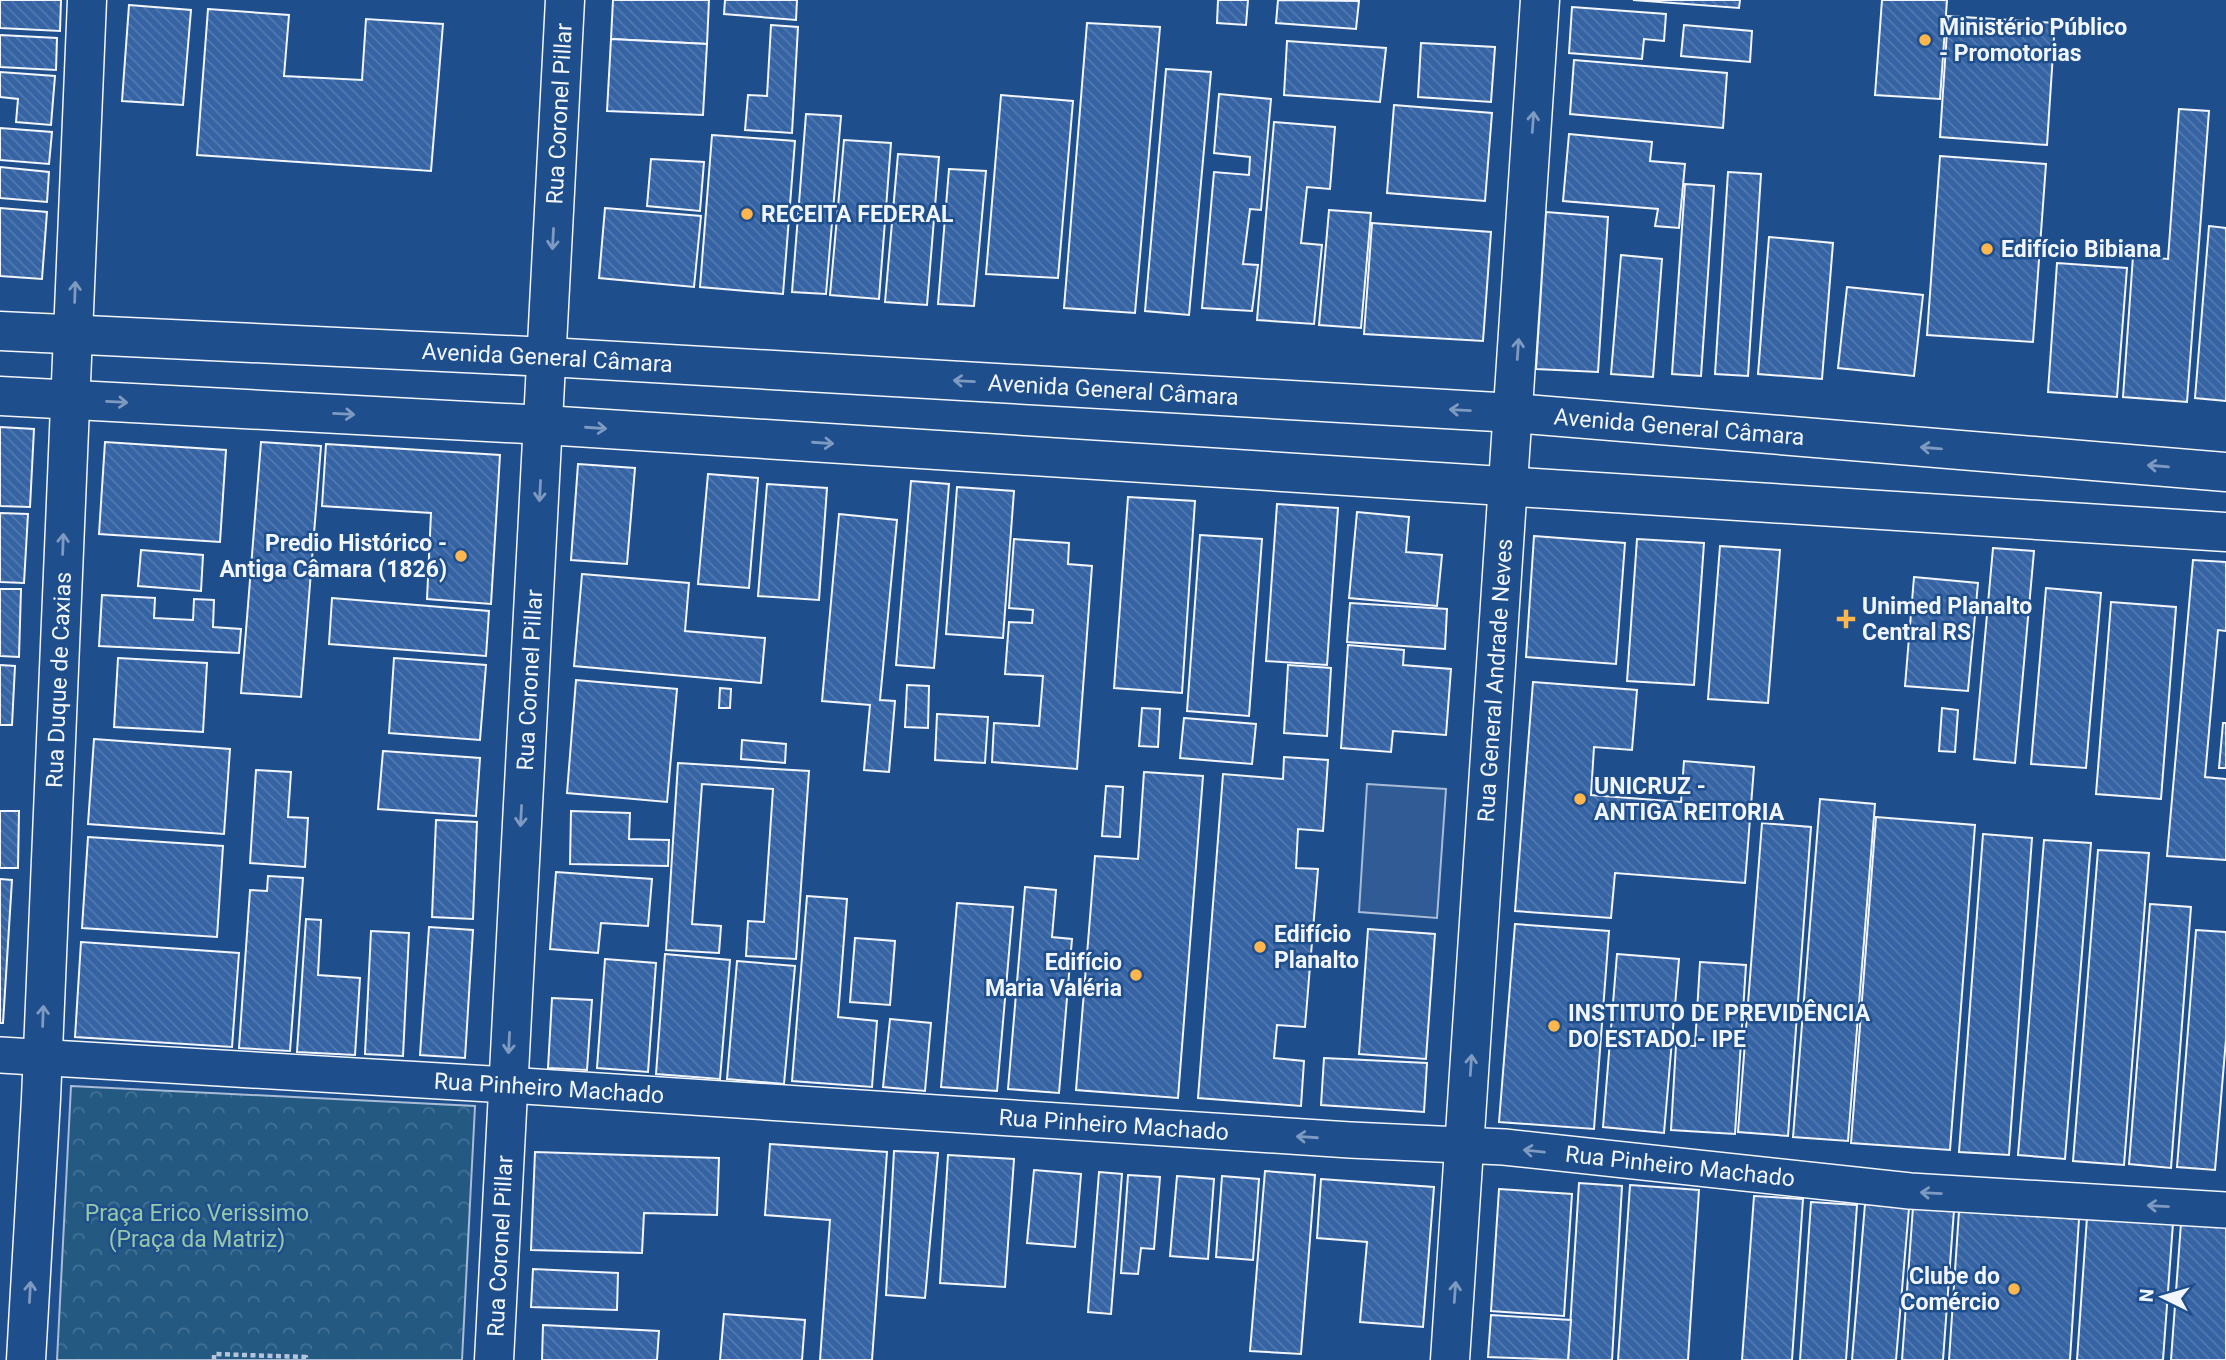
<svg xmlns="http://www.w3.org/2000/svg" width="2226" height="1360" font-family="Roboto,sans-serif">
	<defs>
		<pattern id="park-crowns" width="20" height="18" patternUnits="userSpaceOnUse" patternTransform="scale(1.75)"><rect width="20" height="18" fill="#245a82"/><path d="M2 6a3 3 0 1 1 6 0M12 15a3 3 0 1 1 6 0" fill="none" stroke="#447295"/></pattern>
		<pattern id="building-back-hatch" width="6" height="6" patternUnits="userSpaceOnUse" patternTransform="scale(1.75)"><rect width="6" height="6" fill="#3563a3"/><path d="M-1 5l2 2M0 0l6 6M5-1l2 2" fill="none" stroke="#537ab1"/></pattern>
	</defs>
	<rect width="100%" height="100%" fill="#1f4e8c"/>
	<polygon fill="url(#park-crowns)" stroke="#a8bbd7" stroke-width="2" points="71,1086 475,1106 462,1360 57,1360"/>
	<polygon fill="#305b95" stroke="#a8bbd7" stroke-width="2" points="1367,784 1446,789 1437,918 1359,912"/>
	<g fill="url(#building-back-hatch)" stroke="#f2f6ff" stroke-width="2">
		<polygon points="0,0 61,0 60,31 0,28"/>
		<polygon points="613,0 709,0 707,44 611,39"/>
		<polygon points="725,0 797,0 796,20 724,14"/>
		<polygon points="1218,0 1248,0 1246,25 1217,23"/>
		<polygon points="1278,0 1359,1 1356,29 1276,23"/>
		<polygon points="1633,0 1740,0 1739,8"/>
		<polygon points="1882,0 1947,0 1940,99 1875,95"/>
		<polygon points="129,5 191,10 183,105 122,101"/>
		<polygon points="1572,7 1666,14 1664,41 1644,39 1642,59 1569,53"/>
		<polygon points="208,9 289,15 284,76 362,80 366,19 443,24 431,171 197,155"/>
		<polygon points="1948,16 2055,23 2047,145 1940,137"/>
		<polygon points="1087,23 1160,27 1135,313 1064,308"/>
		<polygon points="771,25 798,27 792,133 745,130 748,95 767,96"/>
		<polygon points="1684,25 1752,31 1750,62 1681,56"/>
		<polygon points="0,35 57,38 56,70 0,67"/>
		<polygon points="611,39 707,44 703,115 607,111"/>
		<polygon points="1287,41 1386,48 1380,102 1284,95"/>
		<polygon points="1421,43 1495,47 1491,102 1418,97"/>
		<polygon points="1574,60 1727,73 1723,128 1570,114"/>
		<polygon points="1166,69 1211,72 1189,315 1145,311"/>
		<polygon points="0,72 55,76 51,125 16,122 18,99 0,97"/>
		<polygon points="1219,94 1271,99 1261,210 1250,209 1243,264 1258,265 1252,311 1202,308 1214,172 1249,175 1250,157 1214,153"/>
		<polygon points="1001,95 1073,101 1058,278 986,274"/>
		<polygon points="1394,105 1492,113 1485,201 1387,193"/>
		<polygon points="2179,109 2209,111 2187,402 2123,397 2133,256 2168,259"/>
		<polygon points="806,114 841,116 826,294 792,292"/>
		<polygon points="1274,122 1335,127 1330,189 1307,187 1301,243 1322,245 1314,324 1257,320"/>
		<polygon points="0,128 52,132 49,164 0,160"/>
		<polygon points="1569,134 1652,142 1650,161 1685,164 1679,228 1655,226 1658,209 1563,201"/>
		<polygon points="712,135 795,141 783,294 700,287"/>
		<polygon points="844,140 891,143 879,299 830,295"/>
		<polygon points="898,154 939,157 927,305 885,302"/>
		<polygon points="1940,156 2046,164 2033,342 1927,335"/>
		<polygon points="651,159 704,162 700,211 647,206"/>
		<polygon points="0,167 49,172 47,202 0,198"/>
		<polygon points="949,169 986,171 974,306 938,304"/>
		<polygon points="1728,172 1761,174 1748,376 1715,374"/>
		<polygon points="1685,184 1714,186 1701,376 1672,374"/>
		<polygon points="0,208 47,212 42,279 0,276"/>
		<polygon points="605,208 701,216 694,287 599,278"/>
		<polygon points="1329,210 1371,213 1361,328 1319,325"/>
		<polygon points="1546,212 1608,217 1598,372 1536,369"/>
		<polygon points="1372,223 1491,232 1483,341 1364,334"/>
		<polygon points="2209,226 2226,228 2226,401 2195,398"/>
		<polygon points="1769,237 1833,243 1822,379 1758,374"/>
		<polygon points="1621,255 1662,259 1653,377 1611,374"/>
		<polygon points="2057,263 2127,268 2117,397 2048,392"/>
		<polygon points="1847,287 1923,295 1914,376 1838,368"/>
		<polygon points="0,427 34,429 30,507 0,506"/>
		<polygon points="105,442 226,450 220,542 99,534"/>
		<polygon points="261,442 321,446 301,697 241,693"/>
		<polygon points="326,444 500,455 491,604 427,599 431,513 322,506"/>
		<polygon points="578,464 635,468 627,564 571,560"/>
		<polygon points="708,474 758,478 749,588 698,584"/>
		<polygon points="911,481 949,484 934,668 896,665"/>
		<polygon points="767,484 827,488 819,600 758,596"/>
		<polygon points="957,487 1014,491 1003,638 946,634"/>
		<polygon points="1128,497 1195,501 1182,693 1114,688"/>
		<polygon points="1277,504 1338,508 1327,665 1266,661"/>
		<polygon points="1357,512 1409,517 1406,552 1442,555 1437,606 1349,598"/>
		<polygon points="0,513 28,514 24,583 0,582"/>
		<polygon points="839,514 897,520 880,700 895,701 889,772 864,770 870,705 822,701"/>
		<polygon points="1200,535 1262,539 1249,716 1187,711"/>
		<polygon points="1534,536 1625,543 1616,664 1526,657"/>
		<polygon points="1014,539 1069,543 1068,564 1092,566 1077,769 992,762 994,723 1039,726 1043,676 1005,674 1009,622 1032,623 1033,610 1009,608"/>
		<polygon points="1637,539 1704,543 1694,685 1627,681"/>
		<polygon points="1720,546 1780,550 1768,703 1708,699"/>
		<polygon points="1993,548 2034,551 2015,763 1974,759"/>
		<polygon points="141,550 203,555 201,591 138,586"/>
		<polygon points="2193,560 2226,562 2226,631 2218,630 2205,777 2226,779 2226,860 2167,856"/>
		<polygon points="582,574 689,583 685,631 765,638 761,683 574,666"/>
		<polygon points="1914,577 1978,583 1968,691 1905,686"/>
		<polygon points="2046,588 2101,593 2086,768 2031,764"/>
		<polygon points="0,589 21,589 19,657 0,656"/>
		<polygon points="102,595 155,598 154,618 193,620 194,599 214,600 213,627 241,629 239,653 99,646"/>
		<polygon points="332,598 489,611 486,656 329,644"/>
		<polygon points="2111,602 2176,607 2161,799 2096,794"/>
		<polygon points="1350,603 1447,609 1445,649 1347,642"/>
		<polygon points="1348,645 1404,650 1403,665 1451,669 1446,735 1393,731 1391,752 1341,748"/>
		<polygon points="118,658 207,663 203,732 114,727"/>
		<polygon points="394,658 486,665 480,740 389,733"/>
		<polygon points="0,665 15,666 12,725 0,725"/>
		<polygon points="1288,665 1331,668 1327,736 1284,733"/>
		<polygon points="576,680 677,689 667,802 567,793"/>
		<polygon points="1533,682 1637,690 1632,750 1594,747 1591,795 1681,802 1684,761 1754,767 1745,883 1615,873 1611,918 1515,911"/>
		<polygon points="907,685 929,686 928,728 905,727"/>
		<polygon points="720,688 731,689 730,708 719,708"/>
		<polygon points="1142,708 1160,709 1158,747 1139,746"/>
		<polygon points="1942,708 1958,710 1955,752 1939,751"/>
		<polygon points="937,714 988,717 985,763 935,760"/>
		<polygon points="1184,718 1256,724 1252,764 1180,758"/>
		<polygon points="2223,723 2226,723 2226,768 2219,768"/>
		<polygon points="94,739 230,749 224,834 88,824"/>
		<polygon points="742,740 786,744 785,763 741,759"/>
		<polygon points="383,751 480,758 476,816 378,809"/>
		<polygon points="1284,757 1328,760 1323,831 1298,829 1296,868 1318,869 1305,1027 1277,1025 1274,1058 1304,1061 1301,1106 1198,1098 1223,774 1283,779"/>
		<polygon points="678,763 809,771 796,959 746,956 748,921 764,922 773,789 702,784 692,924 721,926 719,953 666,950"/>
		<polygon points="256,770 291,772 288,817 308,818 305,867 250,863"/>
		<polygon points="1144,772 1203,776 1178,1098 1076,1090 1095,856 1138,859"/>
		<polygon points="1106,786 1123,787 1120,837 1102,836"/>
		<polygon points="1820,799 1875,804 1848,1141 1793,1137"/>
		<polygon points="0,811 19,811 18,868 0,868"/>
		<polygon points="571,811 630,813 629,839 669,840 668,866 570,864"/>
		<polygon points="1876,817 1975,825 1950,1150 1851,1143"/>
		<polygon points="436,820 477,822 473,919 432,917"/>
		<polygon points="1762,823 1811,827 1788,1136 1738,1132"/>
		<polygon points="1983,834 2032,838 2009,1155 1959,1152"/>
		<polygon points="88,837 223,846 217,937 82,928"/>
		<polygon points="2044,840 2091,843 2065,1159 2018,1155"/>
		<polygon points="2098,850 2149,853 2124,1165 2073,1161"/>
		<polygon points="556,872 652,879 648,926 601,923 598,953 550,949"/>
		<polygon points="268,876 303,878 290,1051 239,1048 250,890 267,891"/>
		<polygon points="0,879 12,880 3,1023 0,1023"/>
		<polygon points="1025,887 1056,890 1052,937 1072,939 1059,1093 1008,1089"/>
		<polygon points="807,896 847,899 838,1017 877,1021 872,1087 792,1081"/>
		<polygon points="957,903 1013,907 997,1091 941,1087"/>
		<polygon points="2150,904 2191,907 2171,1168 2129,1164"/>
		<polygon points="306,919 321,920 318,975 360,978 355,1055 297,1052"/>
		<polygon points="1515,924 1609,931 1594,1129 1499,1122"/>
		<polygon points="429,927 473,930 465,1058 420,1055"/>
		<polygon points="1368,929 1435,934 1426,1059 1359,1054"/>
		<polygon points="2196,930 2226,932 2226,1039 2215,1170 2177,1167"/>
		<polygon points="371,931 409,933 403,1056 365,1054"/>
		<polygon points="855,938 895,941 890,1005 850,1002"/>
		<polygon points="81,942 239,953 232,1047 75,1037"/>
		<polygon points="665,954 730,960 720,1079 656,1074"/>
		<polygon points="1617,954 1679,959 1664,1133 1603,1127"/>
		<polygon points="605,959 656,963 648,1072 597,1068"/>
		<polygon points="737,961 795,966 784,1084 727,1079"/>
		<polygon points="1700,962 1746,965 1735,1134 1671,1130 1676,1045 1695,1046"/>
		<polygon points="552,998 592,1000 587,1070 548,1068"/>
		<polygon points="890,1019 931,1023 925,1091 883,1087"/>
		<polygon points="1324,1058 1427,1063 1424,1112 1321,1105"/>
		<polygon points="770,1144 887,1152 872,1360 820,1360 830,1220 765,1215"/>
		<polygon points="894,1151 938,1153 925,1298 886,1295"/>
		<polygon points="535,1152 719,1158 717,1215 644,1213 642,1253 531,1250"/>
		<polygon points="948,1155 1014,1159 1005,1287 940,1283"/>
		<polygon points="1034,1170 1081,1174 1075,1247 1027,1243"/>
		<polygon points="1265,1171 1315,1175 1301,1354 1250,1351"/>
		<polygon points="1099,1172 1122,1174 1111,1314 1088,1312"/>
		<polygon points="1128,1175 1160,1177 1154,1249 1141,1248 1138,1274 1121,1273"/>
		<polygon points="1177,1176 1214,1179 1208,1259 1170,1256"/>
		<polygon points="1222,1176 1259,1179 1253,1260 1216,1257"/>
		<polygon points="1321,1179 1434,1187 1423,1327 1360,1322 1367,1242 1317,1238"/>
		<polygon points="1579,1183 1622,1186 1612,1360 1568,1360"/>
		<polygon points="1630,1185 1699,1190 1688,1360 1618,1360"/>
		<polygon points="1499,1189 1572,1194 1564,1316 1491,1311"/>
		<polygon points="1754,1196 1803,1199 1792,1360 1742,1360"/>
		<polygon points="1811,1202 1857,1205 1846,1360 1800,1360"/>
		<polygon points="1865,1204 1909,1208 1896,1360 1852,1360"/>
		<polygon points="1913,1207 1954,1210 1943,1360 1902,1360"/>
		<polygon points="1959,1211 2079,1219 2070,1360 1949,1360"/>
		<polygon points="2087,1217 2173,1223 2163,1360 2077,1360"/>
		<polygon points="2181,1223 2226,1226 2226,1360 2171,1360"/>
		<polygon points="533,1269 618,1273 617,1310 531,1307"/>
		<polygon points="724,1314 805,1320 802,1360 720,1360"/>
		<polygon points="1491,1315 1571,1320 1568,1360 1488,1357"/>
		<polygon points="543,1325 659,1331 657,1360 542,1360"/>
	</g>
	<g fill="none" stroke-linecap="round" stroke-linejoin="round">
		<defs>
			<g id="street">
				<path id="s1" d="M0 1055 507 1085 1350 1140 1504 1147 1910 1191 2226 1210"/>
			</g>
			<g id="secondary">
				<path id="s2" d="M0 331 548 357 1514 413 2226 472"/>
				<polyline points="0,396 544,425 2226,532"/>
				<path id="s3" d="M26 1360 41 1099 87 0"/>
				<path id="s4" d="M494 1360 565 0"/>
				<path id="s5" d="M1450 1360 1540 0"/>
			</g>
		</defs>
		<use href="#street" stroke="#f2f6ff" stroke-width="38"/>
		<use href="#secondary" stroke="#f2f6ff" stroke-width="41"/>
		<polyline stroke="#b3c4dc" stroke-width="4.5" stroke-dasharray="5 3.5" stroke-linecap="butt" points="214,1360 214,1354 306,1357 306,1360"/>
		<use href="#street" stroke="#1f4e8c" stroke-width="35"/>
		<use href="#secondary" stroke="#1f4e8c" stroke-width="38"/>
	</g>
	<defs><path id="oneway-shaft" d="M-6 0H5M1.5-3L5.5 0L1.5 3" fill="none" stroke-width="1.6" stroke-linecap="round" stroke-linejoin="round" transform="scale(1.75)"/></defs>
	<g stroke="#7e9ac0">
		<use href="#oneway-shaft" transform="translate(1533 122) rotate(-86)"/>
		<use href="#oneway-shaft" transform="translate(553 239) rotate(93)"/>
		<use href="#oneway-shaft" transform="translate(75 292) rotate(-88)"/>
		<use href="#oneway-shaft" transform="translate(1518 349) rotate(-86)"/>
		<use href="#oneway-shaft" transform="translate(964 381) rotate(-177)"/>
		<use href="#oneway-shaft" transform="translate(117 402) rotate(3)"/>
		<use href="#oneway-shaft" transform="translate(1460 410) rotate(-177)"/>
		<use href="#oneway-shaft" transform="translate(344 414) rotate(3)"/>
		<use href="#oneway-shaft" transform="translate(596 428) rotate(4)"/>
		<use href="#oneway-shaft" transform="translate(823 443) rotate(4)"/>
		<use href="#oneway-shaft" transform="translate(1931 448) rotate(-175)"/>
		<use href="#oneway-shaft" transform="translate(2158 466) rotate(-175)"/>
		<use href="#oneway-shaft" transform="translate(540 491) rotate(93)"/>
		<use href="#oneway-shaft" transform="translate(63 544) rotate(-88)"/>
		<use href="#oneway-shaft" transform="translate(521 816) rotate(93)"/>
		<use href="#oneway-shaft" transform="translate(43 1016) rotate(-88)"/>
		<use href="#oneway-shaft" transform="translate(509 1043) rotate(93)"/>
		<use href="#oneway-shaft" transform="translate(1471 1065) rotate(-86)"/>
		<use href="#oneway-shaft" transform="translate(1307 1137) rotate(-176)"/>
		<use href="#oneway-shaft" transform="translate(1534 1151) rotate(-174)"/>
		<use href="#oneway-shaft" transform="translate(1931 1193) rotate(-177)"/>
		<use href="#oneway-shaft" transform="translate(2158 1206) rotate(-177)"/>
		<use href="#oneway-shaft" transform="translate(30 1292) rotate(-87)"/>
		<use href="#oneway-shaft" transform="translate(1455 1292) rotate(-86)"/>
	</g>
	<g fill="#ffb74d" stroke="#1f4e8c" stroke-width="2.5">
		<circle cx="1925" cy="40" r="7"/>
		<circle cx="747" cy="214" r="7"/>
		<circle cx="1987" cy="249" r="7"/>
		<circle cx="461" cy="556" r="7"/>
		<path d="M1842.5 608.5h7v7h7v7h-7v7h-7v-7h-7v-7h7z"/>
		<circle cx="1580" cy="799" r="7"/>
		<circle cx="1260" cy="947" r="7"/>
		<circle cx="1136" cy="975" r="7"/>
		<circle cx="1554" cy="1026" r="7"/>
		<circle cx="2014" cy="1289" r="7"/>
	</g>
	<g text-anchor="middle" stroke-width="5" stroke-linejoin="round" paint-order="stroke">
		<g font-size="23" font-weight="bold" fill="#f2f6ff" stroke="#1f4e8c" text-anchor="start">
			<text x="1939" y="35">Ministério Público<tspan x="1939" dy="26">- Promotorias</tspan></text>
			<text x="761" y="222">RECEITA FEDERAL</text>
			<text x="2001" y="257">Edifício Bibiana</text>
			<text x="447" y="551" text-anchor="end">Predio Histórico -<tspan x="447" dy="26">Antiga Câmara (1826)</tspan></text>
			<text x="1862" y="614">Unimed Planalto<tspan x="1862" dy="26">Central RS</tspan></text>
			<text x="1594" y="794">UNICRUZ -<tspan x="1594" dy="26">ANTIGA REITORIA</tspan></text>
			<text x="1274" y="942">Edifício<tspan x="1274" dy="26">Planalto</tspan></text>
			<text x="1122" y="970" text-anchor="end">Edifício<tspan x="1122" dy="26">Maria Valéria</tspan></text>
			<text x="1568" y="1021">INSTITUTO DE PREVIDÊNCIA<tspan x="1568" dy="26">DO ESTADO - IPE</tspan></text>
			<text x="2000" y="1284" text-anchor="end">Clube do<tspan x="2000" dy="26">Comércio</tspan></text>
		</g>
		<g font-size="23" fill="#f2f6ff" stroke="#1f4e8c">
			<text dy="8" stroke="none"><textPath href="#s4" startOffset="1248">Rua Coronel Pillar</textPath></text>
			<text dy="8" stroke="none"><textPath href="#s2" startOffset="548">Avenida General Câmara</textPath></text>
			<text dy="8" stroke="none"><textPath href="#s2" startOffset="1115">Avenida General Câmara</textPath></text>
			<text dy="8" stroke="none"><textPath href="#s2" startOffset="1682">Avenida General Câmara</textPath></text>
			<text dy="8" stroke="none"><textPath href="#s3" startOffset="681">Rua Duque de Caxias</textPath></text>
			<text dy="8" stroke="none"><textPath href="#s4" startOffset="681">Rua Coronel Pillar</textPath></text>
			<text dy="8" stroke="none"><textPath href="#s5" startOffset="681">Rua General Andrade Neves</textPath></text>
			<text dy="8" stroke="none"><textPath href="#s1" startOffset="550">Rua Pinheiro Machado</textPath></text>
			<text dy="8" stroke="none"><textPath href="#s1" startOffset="1116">Rua Pinheiro Machado</textPath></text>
			<text dy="8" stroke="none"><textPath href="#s1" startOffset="1684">Rua Pinheiro Machado</textPath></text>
			<text dy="8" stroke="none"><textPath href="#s4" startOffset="114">Rua Coronel Pillar</textPath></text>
		</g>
		<g font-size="23" fill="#97c8a6" stroke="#1f4e8c">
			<text x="197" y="1221">Praça Erico Verissimo<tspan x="197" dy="26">(Praça da Matriz)</tspan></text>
		</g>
	</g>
	<g transform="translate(2163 1297) rotate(275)" stroke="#1f4e8c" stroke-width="5" paint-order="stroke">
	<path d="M0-5L12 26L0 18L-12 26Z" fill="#f2f6ff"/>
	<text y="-10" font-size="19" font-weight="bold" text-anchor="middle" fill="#f2f6ff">N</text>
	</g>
</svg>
